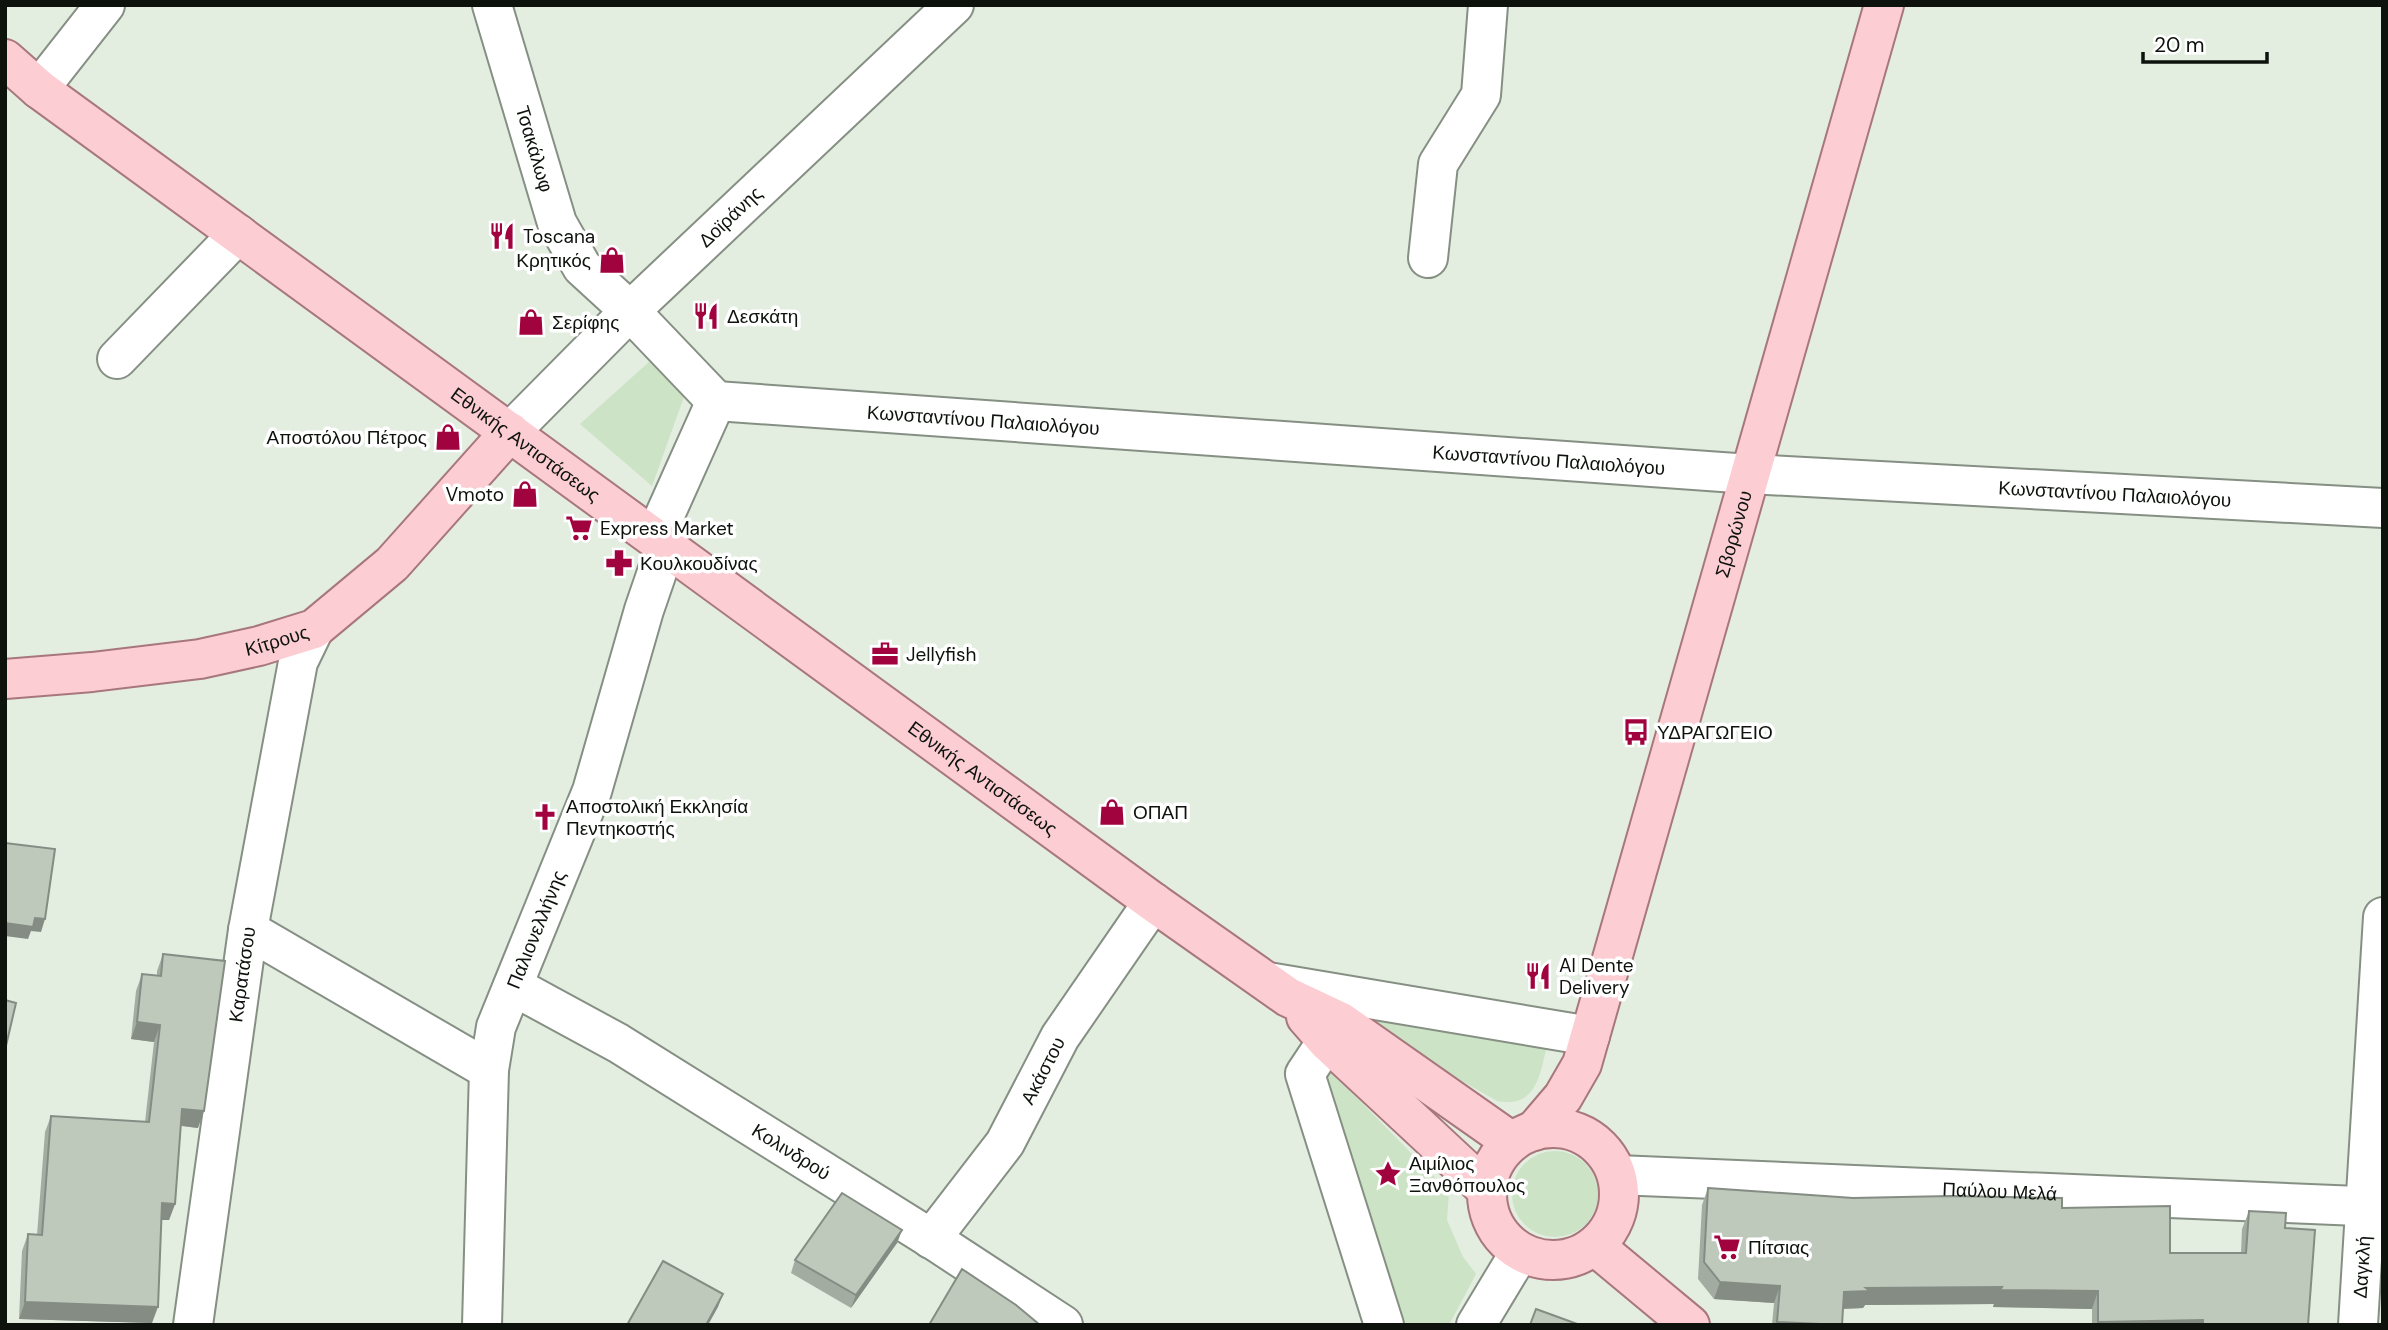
<svg xmlns="http://www.w3.org/2000/svg" width="2388" height="1330" font-family="'DM Sans',sans-serif">
	<rect width="100%" height="100%" fill="#e3ede0"/>
	<g fill="#cce3c6">
		<polygon points="650,361 685,394 652,486 580,424"/>
		<path d="M1321 1000 1548 1042C1540 1072 1538 1109 1497 1101Z"/>
		<polygon points="1325,1065 1449,1192 1447,1220 1463,1257 1476,1274 1449,1325 1394,1325 1314,1080"/>
		<circle cx="1555" cy="1194" r="43"/>
	</g>
	<g fill="none" stroke-linecap="round" stroke-linejoin="round">
		<defs>
			<g id="minor">
				<path id="s1" d="M492 5 557 223 582 267 630 311 716 401 655 537"/>
				<polyline points="39,89 105,5"/>
				<polyline points="1428,258 1438,164 1481,95 1488,5"/>
				<polyline points="117,359 238,234"/>
				<path id="s2" d="M716 401 1750 474 2383 508"/>
				<path id="s3" d="M510 432 630 311 954 5"/>
				<polyline points="248,930 489,1070"/>
				<polyline points="1268,982 1590,1036"/>
				<path id="s4" d="M513 986 618 1043 938 1243 1063 1325"/>
				<polyline points="1327,1041 1305,1074 1384,1325"/>
				<path id="s5" d="M1617 1175 2383 1207"/>
				<path id="s6" d="M931 1239 1005 1143 1060 1037 1153 902"/>
				<path id="s7" d="M193 1325 248 930 298 662 314 629"/>
				<path id="s8" d="M482 1325 489 1070 496 1027 592 791 644 610 666 546"/>
				<polyline points="1476,1325 1520,1252"/>
				<path id="s9" d="M2358 1325 2383 917"/>
			</g>
			<g id="major">
				<path id="s10" d="M5 59 39 89 1153 902 1288 997 1341 1022 1512 1142"/>
				<path id="s11" d="M5 679 92 672 200 659 259 646 314 629 392 564 510 432"/>
				<polyline points="1306,1017 1327,1041 1487,1190"/>
				<circle cx="1553" cy="1194" r="66"/>
				<path id="s12" d="M1534 1131 1563 1097 1582 1064 1884 5"/>
				<polyline points="1595,1246 1690,1325"/>
			</g>
		</defs>
		<use href="#minor" stroke="#868f83" stroke-width="42"/>
		<use href="#major" stroke="#a7777c" stroke-width="42"/>
		<use href="#minor" stroke="#fff" stroke-width="38"/>
		<use href="#major" stroke="#fcced4" stroke-width="38"/>
	</g>
	<g fill="#a3aca1">
		<polygon points="163,954 198,1128 181,1126 175,1204 169,1220 161,1220 152,1323 19,1319 22,1251 28,1234 37,1235 45,1132 51,1116 145,1122 154,1042 131,1039 136,991 142,974 157,976 157,971"/>
		<polygon points="1708,1188 1853,1198 2062,1208 2170,1253 2241,1253 2242,1229 2249,1211 2285,1228 2308,1325 2092,1325 2092,1309 1993,1307 1994,1304 1865,1305 1863,1308 1843,1309 1842,1325 1772,1325 1774,1303 1714,1299 1698,1279 1702,1205"/>
		<polygon points="902,1230 897,1243 851,1308 791,1273 795,1260"/>
	</g>
	<g fill="#858c83">
		<polygon points="35,918 45,919 41,932 31,931 28,939 5,936 5,923"/>
		<polygon points="137,1022 160,1025 154,1042 131,1039"/>
		<polygon points="182,1109 204,1111 198,1128 176,1125"/>
		<polygon points="162,1203 175,1204 169,1220 156,1220"/>
		<polygon points="902,1230 897,1243 851,1308 856,1295"/>
		<polygon points="1720,1282 1780,1286 1774,1303 1714,1299"/>
		<polygon points="2002,1287 2098,1291 2092,1309 1993,1307 1994,1304 1865,1305 1863,1308 1837,1309 1844,1292 1866,1288"/>
		<polygon points="723,1294 718,1307 708,1325 706,1325"/>
		<polygon points="25,1302 158,1307 152,1323 19,1319"/>
		<polygon points="2203,1320 2201,1325 2097,1325 2098,1322"/>
		<polygon points="1777,1322 1826,1325 1776,1325"/>
	</g>
	<g fill="#bec8bb" stroke="#858c83" stroke-width="2">
		<polygon points="5,843 55,849 45,919 35,918 33,927 5,923"/>
		<polygon points="163,954 225,961 204,1111 182,1109 175,1204 162,1203 158,1307 25,1302 28,1234 42,1235 51,1116 149,1122 160,1025 137,1022 142,974 161,976"/>
		<polygon points="5,1000 16,1003 5,1050"/>
		<polygon points="1708,1188 1853,1198 1950,1196 2062,1198 2062,1208 2170,1206 2170,1253 2246,1253 2249,1211 2286,1213 2285,1228 2315,1230 2308,1325 2203,1325 2203,1320 2098,1322 2098,1291 2000,1290 2002,1287 1866,1288 1870,1291 1844,1292 1842,1325 1777,1322 1780,1286 1720,1282 1704,1262"/>
		<polygon points="842,1193 902,1230 856,1295 795,1260"/>
		<polygon points="663,1261 723,1294 706,1325 627,1325"/>
		<polygon points="962,1269 1016,1305 1040,1325 929,1325"/>
		<polygon points="1536,1309 1580,1325 1530,1325"/>
	</g>
	<defs>
		<symbol id="restaurant-bare" viewBox="-9 -9 18 18"><path d="M-5-6h1v4h1v-4h1v4h1v-4h1v5L-1.5 .5V6h-2V.5L-5-1ZM5-6V6H3V1.5H1.5Q1.5-4 5-6Z" fill="#a1033e" stroke="#fff" stroke-width="2.5" paint-order="stroke"/></symbol>
		<symbol id="shop-bare" viewBox="-9 -9 18 18"><path d="M-5-2.5h2.3a2.7 3.5 0 0 1 5.4 0H5L5.5 6h-11ZM-1.5-2.5h3a1.5 2.3 0 0 0-3 0Z" fill="#a1033e" stroke="#fff" stroke-width="2.5" paint-order="stroke"/></symbol>
		<symbol id="supermarket-bare" viewBox="-9 -9 18 18"><path d="M-6-5.5h2.5l.6 2H6L4.5 2H-2.5L-4.4-4H-6ZM-1.5 3.2a1.3 1.3 0 1 0 .1 0ZM3 3.2a1.3 1.3 0 1 0 .1 0Z" fill="#a1033e" stroke="#fff" stroke-width="2.5" paint-order="stroke"/></symbol>
		<symbol id="pharmacy-bare" viewBox="-9 -9 18 18"><path d="M-2-6h4v4h4v4h-4v4h-4v-4h-4v-4h4Z" fill="#a1033e" stroke="#fff" stroke-width="2.5" paint-order="stroke"/></symbol>
		<symbol id="office-bare" viewBox="-9 -9 18 18"><path d="M-6-3h4V-5.5h4V-3h4V5H-6ZM-1-4.5V-3h2v-1.5ZM-6 0V1H6V0Z" fill="#a1033e" stroke="#fff" stroke-width="2.5" paint-order="stroke"/></symbol>
		<symbol id="bus-bare" viewBox="-9 -9 18 18"><path d="M-5-6H5V4H4V6H2V4H-2V6H-4V4H-5ZM-3.5-4V0h7V-4ZM-3.5 1.2v1.5H-2V1.2ZM2 1.2v1.5H3.5V1.2Z" fill="#a1033e" stroke="#fff" stroke-width="2.5" paint-order="stroke"/></symbol>
		<symbol id="church-bare" viewBox="-9 -9 18 18"><path d="M-1.2-6h2.4v3.5h3.3v2.4h-3.3V6h-2.4V-.1h-3.3v-2.4h3.3Z" fill="#a1033e" stroke="#fff" stroke-width="2.5" paint-order="stroke"/></symbol>
		<symbol id="sight-bare" viewBox="-9 -9 18 18"><path d="M0-6L1.8-2.2L6-1.7L2.9 1.2L3.7 5.4L0 3.3L-3.7 5.4L-2.9 1.2L-6-1.7L-1.8-2.2Z" fill="#a1033e" stroke="#fff" stroke-width="2.5" paint-order="stroke"/></symbol>
	</defs>
	<g fill-rule="evenodd">
		<use href="#restaurant-bare" x="483" y="217" width="38" height="38"/>
		<use href="#shop-bare" x="593" y="241" width="38" height="38"/>
		<use href="#restaurant-bare" x="687" y="297" width="38" height="38"/>
		<use href="#shop-bare" x="512" y="303" width="38" height="38"/>
		<use href="#shop-bare" x="429" y="418" width="38" height="38"/>
		<use href="#shop-bare" x="506" y="475" width="38" height="38"/>
		<use href="#supermarket-bare" x="560" y="509" width="38" height="38"/>
		<use href="#pharmacy-bare" x="600" y="544" width="38" height="38"/>
		<use href="#office-bare" x="866" y="635" width="38" height="38"/>
		<use href="#bus-bare" x="1617" y="713" width="38" height="38"/>
		<use href="#shop-bare" x="1093" y="793" width="38" height="38"/>
		<use href="#church-bare" x="526" y="798" width="38" height="38"/>
		<use href="#restaurant-bare" x="1519" y="957" width="38" height="38"/>
		<use href="#sight-bare" x="1369" y="1155" width="38" height="38"/>
		<use href="#supermarket-bare" x="1708" y="1228" width="38" height="38"/>
	</g>
	<g text-anchor="middle" stroke-width="7" stroke-linejoin="round" paint-order="stroke">
		<g font-size="19" fill="#0e120d" stroke="#fff">
			<text dy="7" stroke="none"><textPath href="#s1" startOffset="150">Τσακάλωφ</textPath></text>
			<text dy="7" stroke="none"><textPath href="#s3" startOffset="308">Δοϊράνης</textPath></text>
			<text dy="7" stroke="none"><textPath href="#s2" startOffset="268">Κωνσταντίνου Παλαιολόγου</textPath></text>
			<text dy="7" stroke="none"><textPath href="#s10" startOffset="648">Εθνικής Αντιστάσεως</textPath></text>
			<text dy="7" stroke="none"><textPath href="#s2" startOffset="835">Κωνσταντίνου Παλαιολόγου</textPath></text>
			<text dy="7" stroke="none"><textPath href="#s2" startOffset="1402">Κωνσταντίνου Παλαιολόγου</textPath></text>
			<text dy="7" stroke="none"><textPath href="#s12" startOffset="634">Σβορώνου</textPath></text>
			<text dy="7" stroke="none"><textPath href="#s11" startOffset="275">Κίτρους</textPath></text>
			<text dy="7" stroke="none"><textPath href="#s10" startOffset="1214">Εθνικής Αντιστάσεως</textPath></text>
			<text dy="7" stroke="none"><textPath href="#s8" startOffset="404">Παλιονελλήνης</textPath></text>
			<text dy="7" stroke="none"><textPath href="#s7" startOffset="354">Καρατάσου</textPath></text>
			<text dy="7" stroke="none"><textPath href="#s6" startOffset="203">Ακάστου</textPath></text>
			<text dy="7" stroke="none"><textPath href="#s4" startOffset="324">Κολινδρού</textPath></text>
			<text dy="7" stroke="none"><textPath href="#s5" startOffset="383">Παύλου Μελά</textPath></text>
			<text dy="7" stroke="none"><textPath href="#s9" startOffset="58">Δαγκλή</textPath></text>
		</g>
		<g font-size="19" fill="#0e120d" stroke="#fff" text-anchor="start">
			<text x="523" y="243">Toscana</text>
			<text x="591" y="267" text-anchor="end">Κρητικός</text>
			<text x="727" y="323">Δεσκάτη</text>
			<text x="552" y="329">Σερίφης</text>
			<text x="427" y="444" text-anchor="end">Αποστόλου Πέτρος</text>
			<text x="504" y="501" text-anchor="end">Vmoto</text>
			<text x="600" y="535">Express Market</text>
			<text x="640" y="570">Κουλκουδίνας</text>
			<text x="906" y="661">Jellyfish</text>
			<text x="1657" y="739">ΥΔΡΑΓΩΓΕΙΟ</text>
			<text x="566" y="813">Αποστολική Εκκλησία<tspan x="566" dy="22">Πεντηκοστής</tspan></text>
			<text x="1133" y="819">ΟΠΑΠ</text>
			<text x="1559" y="972">Al Dente<tspan x="1559" dy="22">Delivery</tspan></text>
			<text x="1409" y="1170">Αιμίλιος<tspan x="1409" dy="22">Ξανθόπουλος</tspan></text>
			<text x="1748" y="1254">Πίτσιας</text>
		</g>
	</g>
	<rect width="2388" height="1330" fill="none" stroke="#0e120d" stroke-width="14"/>
	<path d="M2143 52v10h124v-10" fill="none" stroke="#0e120d" stroke-width="3.5"/>
	<text x="2154" y="52" font-size="21" fill="#0e120d" stroke="#ffffff" stroke-width="5" paint-order="stroke">20 m</text>
</svg>
